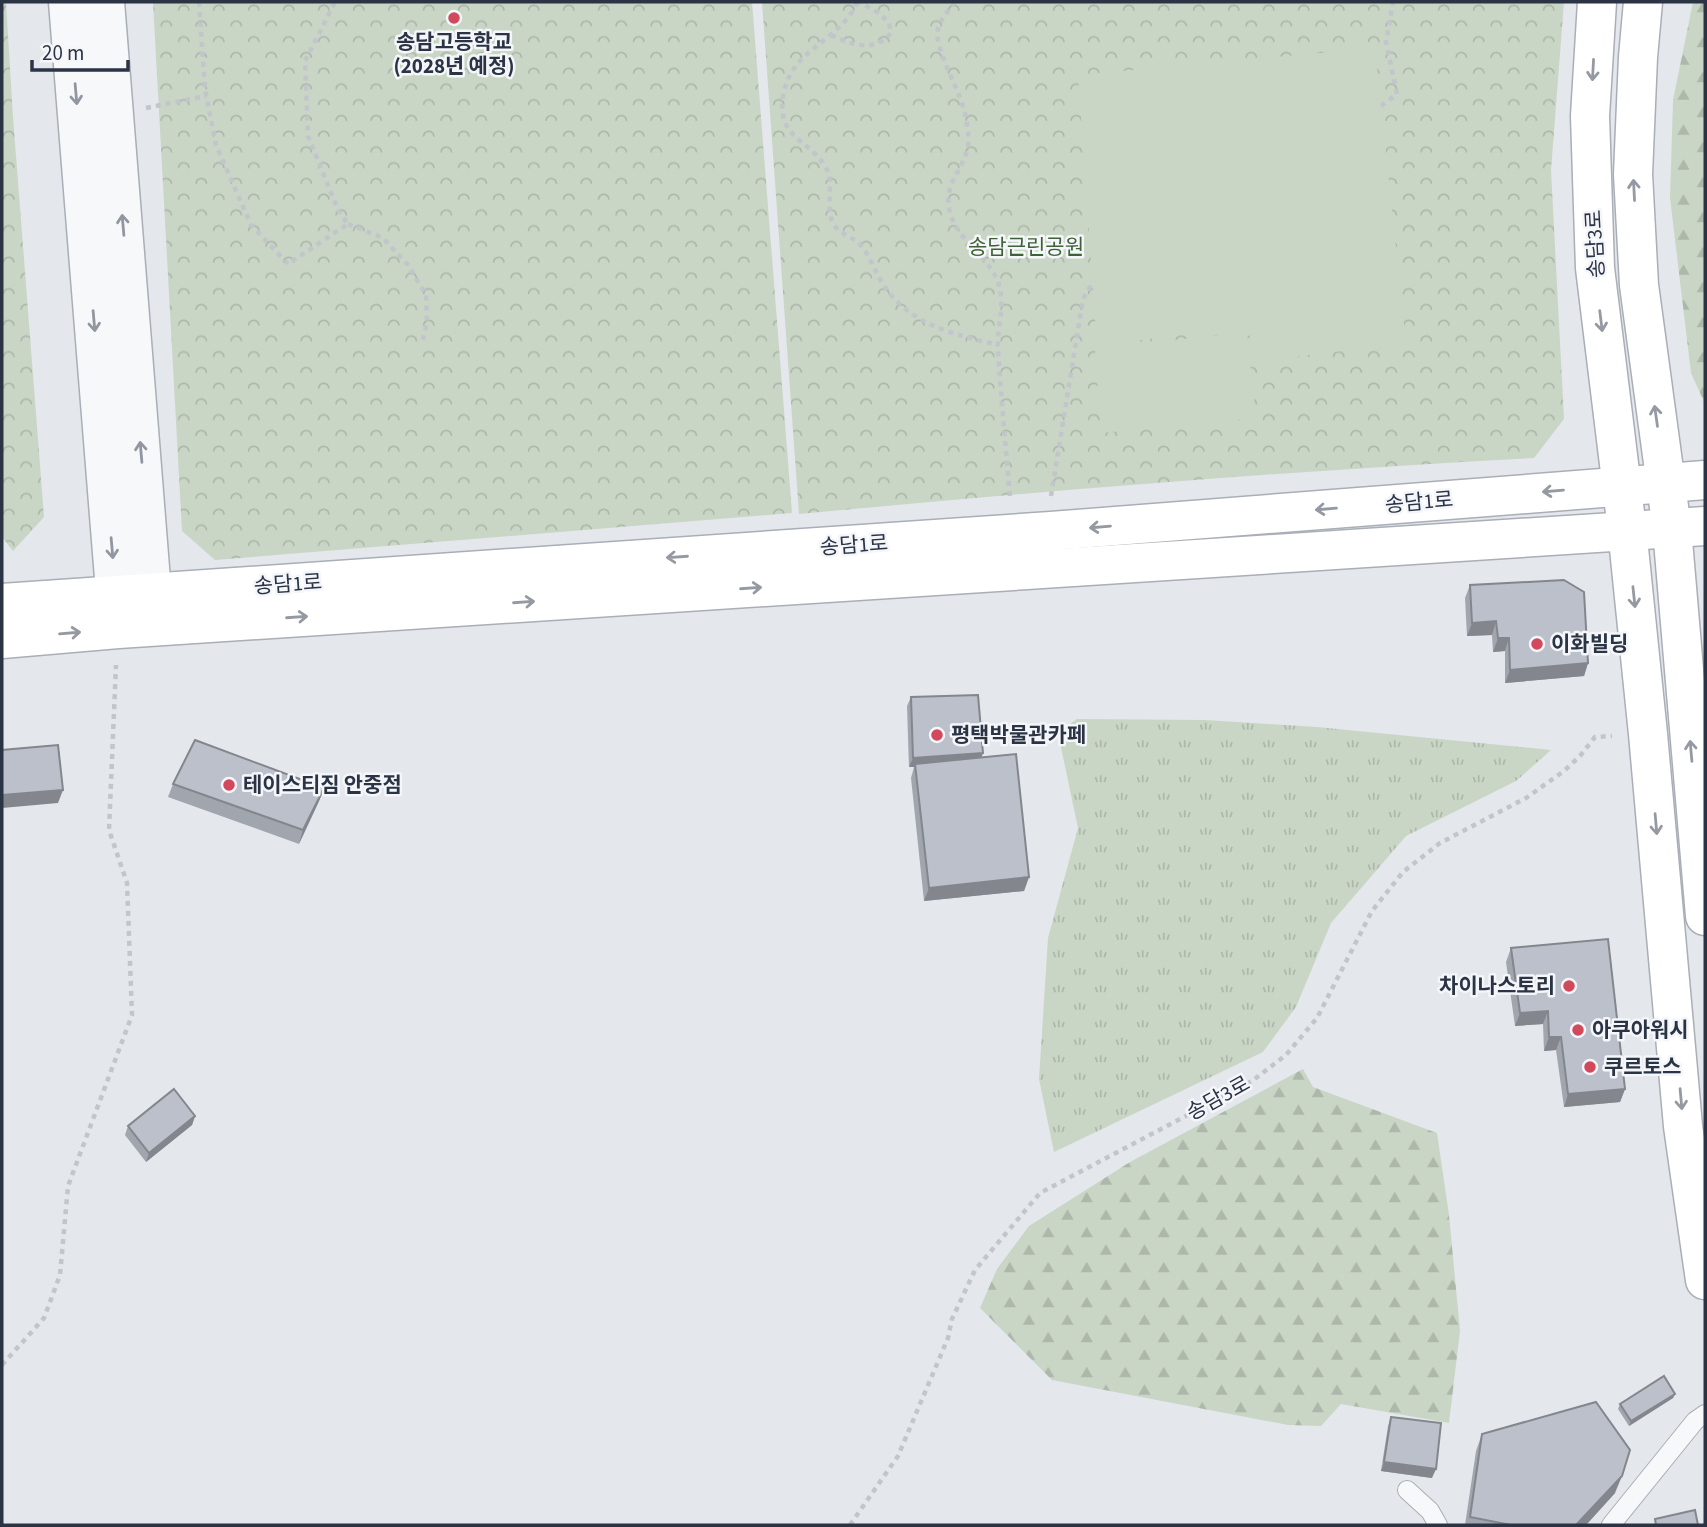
<svg xmlns="http://www.w3.org/2000/svg" width="1707" height="1527" font-family="'Source Sans 3','Noto Sans KR',sans-serif">
	<defs>
		<pattern id="grass-tufts" width="24" height="20" patternUnits="userSpaceOnUse" patternTransform="scale(1.75)"><rect width="24" height="20" fill="#c9d6c5"/><path d="M3 7l-1-3M5 7V3M7 7l1-3M15 17l-1-3M17 17v-4M19 17l1-3" fill="none" stroke="#adb8ab"/></pattern>
		<pattern id="forest-firs" width="22" height="20" patternUnits="userSpaceOnUse" patternTransform="scale(1.75)"><rect width="22" height="20" fill="#c9d6c5"/><path d="M5 1l3.5 6h-7zM16 11l3.5 6h-7z" fill="#adb8ab"/></pattern>
		<pattern id="park-crowns" width="20" height="18" patternUnits="userSpaceOnUse" patternTransform="scale(1.75)"><rect width="20" height="18" fill="#c9d6c5"/><path d="M2 6a3 3 0 1 1 6 0M12 15a3 3 0 1 1 6 0" fill="none" stroke="#adb8ab"/></pattern>
	</defs>
	<rect width="100%" height="100%" fill="#e4e7ec"/>
	<polygon fill="url(#grass-tufts)" points="1077,719 1205,720 1317,727 1551,750 1516,781 1406,836 1331,923 1296,1007 1263,1052 1054,1152 1039,1079 1048,938 1078,828 1058,733"/>
	<g fill="url(#forest-firs)">
		<polygon points="1693,2 1705,2 1705,404 1691,373 1670,198 1673,100"/>
		<polygon points="1303,1069 1313,1087 1437,1133 1449,1215 1460,1331 1449,1423 1341,1404 1321,1426 1288,1425 1052,1380 980,1308 997,1269 1029,1226 1130,1162"/>
	</g>
	<g fill="url(#park-crowns)">
		<polygon points="2,2 6,2 13,117 44,517 13,551 2,537"/>
		<polygon points="153,2 752,2 792,513 215,560 182,531"/>
		<path d="M762 2H1564L1551 170 1564 419 1534 458C1288 471 1044 491 799 514Z"/>
	</g>
	<g fill="#c9d6c5">
		<polygon points="1375,48 1406,343 1255,362 1248,327 1097,345 1078,75"/>
		<polygon points="1247,332 1256,418 1101,433 1095,349"/>
	</g>
	<g fill="none" stroke-linecap="round" stroke-linejoin="round">
		<defs>
			<g id="service">
				<polyline points="1407,1490 1430,1511 1438,1525"/>
				<polyline points="1611,1525 1695,1421 1705,1414"/>
			</g>
			<g id="tertiary">
				<polyline points="68,2 118,628"/>
				<polyline points="105,2 152,593 160,623"/>
			</g>
			<g id="secondary">
				<polyline points="1597,2 1590,116 1595,268 1627,529 1648,734 1683,1126 1705,1280"/>
				<polyline points="1643,2 1638,57 1633,174 1639,285 1672,529 1705,916"/>
				<polyline points="2,603 1051,531 1705,480"/>
				<polyline points="2,639 118,629 1705,526"/>
			</g>
		</defs>
		<use href="#service" stroke="#a9aeb7" stroke-width="20"/>
		<use href="#tertiary" stroke="#a9aeb7" stroke-width="41"/>
		<use href="#secondary" stroke="#a9aeb7" stroke-width="41"/>
		<g stroke="#c2c5cb" stroke-width="4.5" stroke-dasharray="5 5" stroke-linecap="butt">
			<polyline points="199,2 205,89 216,145 251,225 288,264 348,224 338,210 308,136 305,61 335,2"/>
			<path d="M857 2C854 8 851 15 846 20 824 46 793 54 784 91 774 137 807 138 825 166 836 183 824 205 833 223 838 234 855 237 862 247 871 258 875 272 883 284 908 324 955 335 998 345"/>
			<path d="M955 2C949 10 941 18 938 29 933 51 965 95 967 125 968 131 969 140 968 146 962 175 941 184 951 216 962 247 999 262 1001 296 1003 313 997 331 998 349 1001 399 1006 448 1010 498"/>
			<path d="M831 35C852 45 874 53 891 33 891 17 871 8 858 2"/>
			<polyline points="1381,106 1397,94 1386,42 1393,2"/>
			<polyline points="146,108 206,96"/>
			<polyline points="348,224 383,238 408,265 426,295 427,322 422,344"/>
			<polyline points="1051,496 1083,299 1093,282"/>
			<polyline points="2,1365 44,1318 60,1275 68,1186 132,1015 127,883 109,830 116,665"/>
			<polyline points="850,1525 898,1456 948,1338 952,1319 975,1270 1040,1193 1252,1081 1286,1055 1317,1018 1372,911 1403,872 1440,843 1526,798 1564,771 1580,756 1595,737 1612,736"/>
		</g>
		<use href="#service" stroke="#f7f8fa" stroke-width="18"/>
		<use href="#tertiary" stroke="#f7f8fa" stroke-width="38"/>
		<use href="#secondary" stroke="#fff" stroke-width="38"/>
	</g>
	<g fill="#a1a5ae">
		<polygon points="1470,585 1588,663 1584,676 1505,683 1505,651 1493,652 1492,635 1467,636 1465,598"/>
		<polygon points="911,697 981,758 1029,877 1024,891 924,901 911,778 914,767 909,767 907,706"/>
		<polygon points="173,784 324,788 319,801 299,844 168,797"/>
		<polygon points="1511,948 1625,1089 1620,1102 1564,1107 1556,1050 1544,1051 1543,1024 1515,1026 1506,962"/>
		<polygon points="195,1116 192,1125 146,1162 125,1135 128,1126"/>
		<polygon points="1675,1394 1673,1398 1629,1426 1618,1409 1620,1404"/>
		<polygon points="1391,1417 1432,1478 1381,1471 1388,1426"/>
		<polygon points="1482,1434 1615,1493 1586,1525 1465,1525 1476,1451"/>
	</g>
	<g fill="#83868d">
		<polygon points="1496,621 1492,635 1467,636 1472,623"/>
		<polygon points="1498,638 1509,638 1505,651 1493,652"/>
		<polygon points="1588,663 1584,676 1505,683 1510,670"/>
		<polygon points="983,753 980,762 915,764 915,767 909,767 913,758"/>
		<polygon points="324,788 319,801 299,844 303,830"/>
		<polygon points="63,790 58,803 2,808 2,795"/>
		<polygon points="1029,877 1024,891 924,901 929,888"/>
		<polygon points="1548,1011 1543,1024 1515,1026 1520,1013"/>
		<polygon points="1549,1037 1561,1037 1556,1050 1544,1051"/>
		<polygon points="1625,1089 1620,1102 1564,1107 1568,1094"/>
		<polygon points="195,1116 192,1125 146,1162 149,1153"/>
		<polygon points="1675,1394 1673,1398 1629,1426 1631,1421"/>
		<polygon points="1384,1462 1436,1469 1432,1478 1381,1471"/>
		<polygon points="1622,1476 1615,1493 1586,1525 1576,1525"/>
	</g>
	<g fill="#bbc0ca" stroke="#83868d" stroke-width="2">
		<polygon points="1564,580 1584,592 1588,663 1510,670 1509,638 1498,638 1496,621 1472,623 1470,585"/>
		<polygon points="978,695 983,753 913,758 911,697"/>
		<polygon points="195,740 324,788 303,830 173,784"/>
		<polygon points="58,745 63,790 2,795 2,750"/>
		<polygon points="1016,754 1029,877 929,888 915,764"/>
		<polygon points="1608,939 1625,1089 1568,1094 1561,1037 1549,1037 1548,1011 1520,1013 1511,948"/>
		<polygon points="174,1089 195,1116 149,1153 128,1126"/>
		<polygon points="1664,1376 1675,1394 1631,1421 1620,1404"/>
		<polygon points="1596,1402 1630,1450 1622,1476 1576,1525 1511,1525 1470,1517 1482,1434"/>
		<polygon points="1391,1417 1441,1423 1436,1469 1384,1462"/>
		<polygon points="1695,1510 1698,1525 1656,1525 1655,1519"/>
	</g>
	<defs><path id="oneway-shaft" d="M-6 0H5M1.5-3L5.5 0L1.5 3" fill="none" stroke-width="1.6" stroke-linecap="round" stroke-linejoin="round" transform="scale(1.75)"/></defs>
	<g stroke="#959aa2">
		<use href="#oneway-shaft" transform="translate(1593 70) rotate(93)"/>
		<use href="#oneway-shaft" transform="translate(1634 190) rotate(-93)"/>
		<use href="#oneway-shaft" transform="translate(1601 321) rotate(83)"/>
		<use href="#oneway-shaft" transform="translate(1656 416) rotate(-98)"/>
		<use href="#oneway-shaft" transform="translate(1553 491) rotate(175)"/>
		<use href="#oneway-shaft" transform="translate(1326 509) rotate(175)"/>
		<use href="#oneway-shaft" transform="translate(1100 527) rotate(175)"/>
		<use href="#oneway-shaft" transform="translate(677 557) rotate(176)"/>
		<use href="#oneway-shaft" transform="translate(751 588) rotate(-4)"/>
		<use href="#oneway-shaft" transform="translate(1634 597) rotate(84)"/>
		<use href="#oneway-shaft" transform="translate(524 602) rotate(-4)"/>
		<use href="#oneway-shaft" transform="translate(297 617) rotate(-4)"/>
		<use href="#oneway-shaft" transform="translate(70 633) rotate(-5)"/>
		<use href="#oneway-shaft" transform="translate(1691 751) rotate(-95)"/>
		<use href="#oneway-shaft" transform="translate(1656 824) rotate(85)"/>
		<use href="#oneway-shaft" transform="translate(1681 1099) rotate(85)"/>
	</g>
	<g stroke="#9196a0">
		<use href="#oneway-shaft" transform="translate(76 94) rotate(85)"/>
		<use href="#oneway-shaft" transform="translate(123 225) rotate(-95)"/>
		<use href="#oneway-shaft" transform="translate(94 321) rotate(85)"/>
		<use href="#oneway-shaft" transform="translate(141 452) rotate(-95)"/>
		<use href="#oneway-shaft" transform="translate(112 548) rotate(85)"/>
	</g>
	<g fill="#d1495b" stroke="#f4f6f9" stroke-width="2.5">
		<circle cx="454" cy="18" r="7"/>
		<circle cx="1537" cy="644" r="7"/>
		<circle cx="937" cy="735" r="7"/>
		<circle cx="229" cy="785" r="7"/>
		<circle cx="1569" cy="986" r="7"/>
		<circle cx="1578" cy="1030" r="7"/>
		<circle cx="1590" cy="1067" r="7"/>
	</g>
	<g text-anchor="middle" stroke-width="5" stroke-linejoin="round" paint-order="stroke">
		<g font-size="21" font-weight="bold" fill="#2b3445" stroke="#f4f6f9" text-anchor="start">
			<text x="454" y="49" text-anchor="middle">송담고등학교<tspan x="454" dy="24">(2028년 예정)</tspan></text>
			<text x="1551" y="651">이화빌딩</text>
			<text x="951" y="742">평택박물관카페</text>
			<text x="243" y="792">테이스티짐 안중점</text>
			<text x="1555" y="993" text-anchor="end">차이나스토리</text>
			<text x="1592" y="1037">아쿠아워시</text>
			<text x="1604" y="1074">쿠르토스</text>
		</g>
		<g font-size="21" fill="#2b3445" stroke="#f4f6f9">
			<text transform="translate(1595 244) rotate(-93)" y="7">송담3로</text>
			<text transform="translate(1419 502) rotate(-5)" y="7">송담1로</text>
			<text transform="translate(854 545) rotate(-4)" y="7">송담1로</text>
			<text transform="translate(288 584) rotate(-4)" y="7">송담1로</text>
			<text transform="translate(1218 1098) rotate(-29)" y="7">송담3로</text>
		</g>
		<g font-size="21" fill="#3f6138" stroke="#f4f6f9">
			<text x="1026" y="254">송담근린공원</text>
		</g>
	</g>
	<rect width="1707" height="1527" fill="none" stroke="#2b3445" stroke-width="7"/>
	<path d="M32 60v10h96v-10" fill="none" stroke="#2b3445" stroke-width="3.5"/>
	<text x="42" y="60" font-size="21" fill="#2b3445" stroke="#f4f6f9" stroke-width="5" paint-order="stroke">20 m</text>
</svg>
